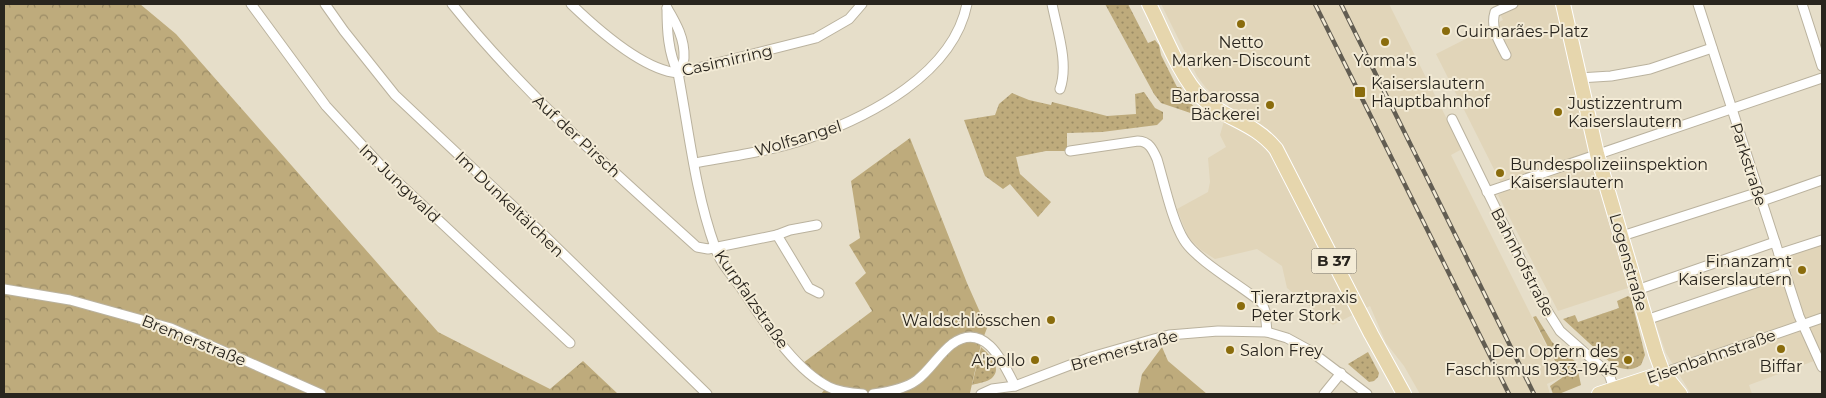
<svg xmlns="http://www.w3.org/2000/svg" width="1826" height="398" font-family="Montserrat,sans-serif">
	<defs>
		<pattern id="grass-dots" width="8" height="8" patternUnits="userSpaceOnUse" patternTransform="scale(1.25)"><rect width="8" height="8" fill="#beab7c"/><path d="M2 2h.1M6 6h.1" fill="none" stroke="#9a8b65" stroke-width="1.8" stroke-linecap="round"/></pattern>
		<pattern id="forest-crowns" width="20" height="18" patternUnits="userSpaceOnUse" patternTransform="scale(1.25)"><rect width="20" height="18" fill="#beab7c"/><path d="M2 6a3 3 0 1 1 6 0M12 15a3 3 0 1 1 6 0" fill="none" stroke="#9a8b65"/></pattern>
	</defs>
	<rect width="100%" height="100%" fill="#e6dec9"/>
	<g fill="#e1d5b9">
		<polygon points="1161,4 1389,4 1462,149 1451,155 1562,377 1547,384 1550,394 1420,394 1404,366 1386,343 1370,306 1333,325 1287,288 1282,266 1257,249 1215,259 1201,250 1188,237 1177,209 1208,192 1210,182 1208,158 1226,147 1220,135 1229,104 1215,96 1206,88 1197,76"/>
		<polygon points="1495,4 1559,4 1634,286 1558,311 1498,195 1505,191 1436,54 1503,20"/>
		<polygon points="1822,243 1822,358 1749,385 1752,394 1691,394 1666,353 1654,319 1792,275 1785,255"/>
	</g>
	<g fill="url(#grass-dots)">
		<path d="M1105 4H1128L1148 43 1155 40 1159 45 1161 55 1177 87H1181C1188 105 1198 110 1214 121L1161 103 1154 94Z"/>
		<polygon points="1144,92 1155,108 1163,112 1163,119 1157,125 1102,132 1067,133 1067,148 1065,151 1046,151 1016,157 1020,174 1051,202 1038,217 1010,184 1003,189 985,176 964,120 995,115 999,104 1012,93 1029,100 1051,105 1052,102 1107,116 1136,114 1135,94"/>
		<path d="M1628 296 1631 298 1645 355 1641 365C1632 371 1622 370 1613 365L1563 319 1575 315 1578 322 1619 308 1617 301Z"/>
		<path d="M981 347C989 354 1003 368 992 378 988 382 978 383 972 385Z"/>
		<polygon points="1368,352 1379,373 1378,377 1374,381 1369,382 1348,364"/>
	</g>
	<g fill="url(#forest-crowns)">
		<polygon points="4,4 140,4 176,34 438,332 550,389 583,361 618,394 4,394"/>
		<polygon points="910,138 967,283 987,328 981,344 970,393 821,394 825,389 799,366 872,311 855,283 866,273 849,245 860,238 851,181"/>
		<polygon points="1536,316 1552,342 1576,362 1581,385 1559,394 1553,394 1550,386 1563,377 1533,317"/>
		<polygon points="1162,347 1168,361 1207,394 1138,394 1142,374"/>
	</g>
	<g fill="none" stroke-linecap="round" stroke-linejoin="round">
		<defs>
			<g id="minor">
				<polyline points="251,4 326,106 386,171 570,343"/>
				<polyline points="325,4 344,31 395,95 547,238 707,394"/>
				<path d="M452 4C524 94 612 170 697 247L708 249 777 235 809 288 819 293"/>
				<path d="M571 4C596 28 643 70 678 73L816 38 849 19 862 4"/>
				<path d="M1052 4C1057 30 1069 63 1060 89"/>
				<polyline points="1698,4 1799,316 1822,367"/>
				<polyline points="1802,4 1822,66"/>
				<path d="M667 8C667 30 668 52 678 73 689 131 695 192 715 247 719 261 731 274 739 285 762 318 793 369 829 387 839 392 851 393 863 394"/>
				<path d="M667 8C676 23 685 39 684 58 684 63 680 68 678 73"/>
				<path d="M1506 55C1499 41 1490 28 1495 12L1513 4"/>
				<polyline points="1579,78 1611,76 1650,69 1712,48"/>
				<polyline points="1452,119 1541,301 1560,331 1609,374 1614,389"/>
				<path d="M1070 151 1138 141C1149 141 1153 150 1157 159 1164 182 1172 221 1184 240 1197 261 1242 286 1262 303L1265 311 1267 332"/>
				<path d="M694 163C733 156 772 151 809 138 870 116 953 74 967 4"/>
				<polyline points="1487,192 1822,78"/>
				<polyline points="1762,201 1822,180"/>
				<polyline points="777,235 790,230 817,225"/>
				<polyline points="1622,236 1759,192"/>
				<polyline points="1779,254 1822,240"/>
				<polyline points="4,289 70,300 171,328 321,394"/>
				<polyline points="1637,290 1775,242"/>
				<polyline points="1646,320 1785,273"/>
				<polyline points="1663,373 1822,318"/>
				<path d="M873 394C887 392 905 389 917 380 930 370 939 354 952 344 985 320 1004 364 1015 386"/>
				<polyline points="981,394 992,389 1015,386 1091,357 1154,339 1169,335 1218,331 1267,332 1287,338 1309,350 1367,394"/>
				<polyline points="1324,394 1341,373"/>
			</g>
			<g id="primary">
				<path d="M1149 4C1162 29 1181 79 1201 97 1225 120 1253 121 1276 149L1371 334 1404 394"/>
				<polyline points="1563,4 1597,154 1656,354 1663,373 1668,394"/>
				<polyline points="1663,373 1680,394"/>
				<polyline points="1627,392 1648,389 1658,394"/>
				<polyline points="1599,394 1663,373"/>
			</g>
		</defs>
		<use href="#minor" stroke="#bab29e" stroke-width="11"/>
		<use href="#primary" stroke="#fff" stroke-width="16"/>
		<use href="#minor" stroke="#fff" stroke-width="9"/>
		<use href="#primary" stroke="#e6d6ad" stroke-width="14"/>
		<defs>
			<g id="rail">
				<polyline points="1315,4 1509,394"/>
				<polyline points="1341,4 1534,394"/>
			</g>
		</defs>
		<use href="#rail" stroke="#625d52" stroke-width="4.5"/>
		<use href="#rail" stroke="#f3ebd6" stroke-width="2.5" stroke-dasharray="8" stroke-linecap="butt"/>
	</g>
	<g fill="#8a6c0c" stroke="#f3ebd6" stroke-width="2">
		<circle cx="1241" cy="24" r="5"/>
		<circle cx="1446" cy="31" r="5"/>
		<circle cx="1385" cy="42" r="5"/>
		<rect x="1354" y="86" width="12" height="12" rx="2.5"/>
		<circle cx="1270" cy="105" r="5"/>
		<circle cx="1558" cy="112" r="5"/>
		<circle cx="1500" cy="173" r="5"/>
		<circle cx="1802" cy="270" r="5"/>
		<circle cx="1241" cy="306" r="5"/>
		<circle cx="1051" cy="320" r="5"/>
		<circle cx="1781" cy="349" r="5"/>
		<circle cx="1230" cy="350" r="5"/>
		<circle cx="1035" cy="360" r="5"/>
		<circle cx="1628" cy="360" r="5"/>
	</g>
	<g text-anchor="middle" stroke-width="4" stroke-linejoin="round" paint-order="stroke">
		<rect fill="#f3ebd6" stroke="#666055" stroke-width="1" x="1311.5" y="248.5" width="45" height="25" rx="4"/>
		<g font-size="15" font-weight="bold" fill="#29251e">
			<text x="1334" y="266">B 37</text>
		</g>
		<g font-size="16" fill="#29251e" stroke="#f3ebd6" text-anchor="start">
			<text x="1456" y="37">Guimarães-Platz</text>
			<text x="1241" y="48" text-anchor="middle">Netto<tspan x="1241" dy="18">Marken-Discount</tspan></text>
			<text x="1385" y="66" text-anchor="middle">Yorma's</text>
			<text x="1371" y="89">Kaiserslautern<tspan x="1371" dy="18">Hauptbahnhof</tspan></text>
			<text x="1260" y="102" text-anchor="end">Barbarossa<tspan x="1260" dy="18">Bäckerei</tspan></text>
			<text x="1568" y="109">Justizzentrum<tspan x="1568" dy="18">Kaiserslautern</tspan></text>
			<text x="1510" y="170">Bundespolizeiinspektion<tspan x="1510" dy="18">Kaiserslautern</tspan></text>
			<text x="1792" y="267" text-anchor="end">Finanzamt<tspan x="1792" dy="18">Kaiserslautern</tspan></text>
			<text x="1251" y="303">Tierarztpraxis<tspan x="1251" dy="18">Peter Stork</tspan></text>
			<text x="1041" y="326" text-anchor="end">Waldschlösschen</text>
			<text x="1240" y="356">Salon Frey</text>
			<text x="1618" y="357" text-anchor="end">Den Opfern des<tspan x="1618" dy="18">Faschismus 1933-1945</tspan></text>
			<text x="1025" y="366" text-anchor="end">A'pollo</text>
			<text x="1781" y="372" text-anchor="middle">Biffar</text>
		</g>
		<g font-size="16" fill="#29251e" stroke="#f3ebd6">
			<text transform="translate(727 60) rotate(-13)" y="6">Casimirring</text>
			<text transform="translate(577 136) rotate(43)" y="6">Auf der Pirsch</text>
			<text transform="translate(798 138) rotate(-17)" y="6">Wolfsangel</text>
			<text transform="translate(1749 164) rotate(72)" y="6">Parkstraße</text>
			<text transform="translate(400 183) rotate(44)" y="6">Im Jungwald</text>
			<text transform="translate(510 204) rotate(44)" y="6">Im Dunkeltälchen</text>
			<text transform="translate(1523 262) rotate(63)" y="6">Bahnhofstraße</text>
			<text transform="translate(1629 262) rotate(74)" y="6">Logenstraße</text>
			<text transform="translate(752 299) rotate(55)" y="6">Kurpfalzstraße</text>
			<text transform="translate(194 340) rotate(22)" y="6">Bremerstraße</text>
			<text transform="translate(1124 350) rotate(-16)" y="6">Bremerstraße</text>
			<text transform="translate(1711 356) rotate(-19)" y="6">Eisenbahnstraße</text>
		</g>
	</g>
	<rect width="1826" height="398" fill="none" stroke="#29251e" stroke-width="10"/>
</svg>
